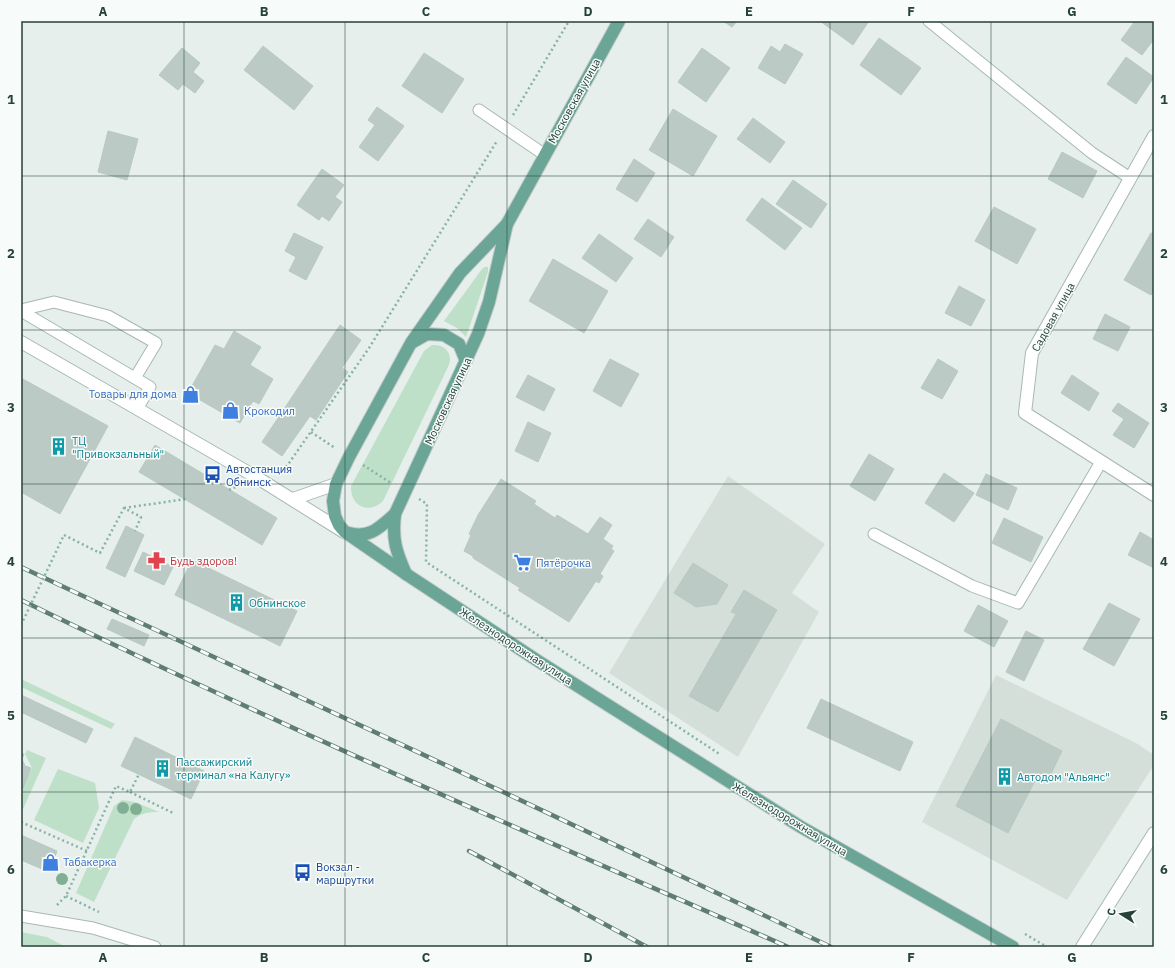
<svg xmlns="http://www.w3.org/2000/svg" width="1175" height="968" font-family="'IBM Plex Sans',sans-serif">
	<rect width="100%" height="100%" fill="#e6efeb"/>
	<g fill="#d4dfda">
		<polygon points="728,476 825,544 792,593 819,612 763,712 738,757 609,673"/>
		<polygon points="996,675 1136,743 1154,755 1154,765 1067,900 922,822"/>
	</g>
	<g fill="#bfe0c8">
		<polygon points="485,267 488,267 488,272 466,337 457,328 444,321 482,269"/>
		<path d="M432 345C446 344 454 355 448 367L383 501C369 515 350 507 351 486L424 351Z"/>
		<polygon points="21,679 115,724 111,729 21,687"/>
		<polygon points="27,750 46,758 23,809 21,809 21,791 32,768 25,754"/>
		<polygon points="58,769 95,783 99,808 83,843 34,820"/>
		<path d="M122 800 135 802 159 812C148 812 142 813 134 819L94 902 76 893 114 806Z"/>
		<polygon points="21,932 47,937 66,947 21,947"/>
	</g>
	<g fill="#bbcac4" stroke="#b8c9c2">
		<polygon points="723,21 737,21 732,27"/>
		<polygon points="820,21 869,21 853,45"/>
		<polygon points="1135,21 1154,22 1154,39 1142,55 1121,40"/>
		<polygon points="879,38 921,68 901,95 860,65"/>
		<polygon points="785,44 803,54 785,84 758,68 771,46 780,52"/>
		<polygon points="263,46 313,86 294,110 244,70"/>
		<polygon points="182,48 200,63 193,72 204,81 195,93 183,84 178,90 159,75"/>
		<polygon points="702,48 730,68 706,102 678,82"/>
		<polygon points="424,53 464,79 442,113 402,86"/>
		<polygon points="1126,57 1154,77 1136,104 1107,84"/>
		<polygon points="377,107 404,126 378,161 359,147 375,125 368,120"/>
		<polygon points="673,109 717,136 693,176 649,150"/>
		<polygon points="753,118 785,142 770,163 737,139"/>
		<polygon points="108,131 138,139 127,180 98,172"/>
		<polygon points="1062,152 1097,171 1083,198 1048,179"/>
		<polygon points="634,159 655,173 637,202 616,189"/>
		<polygon points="322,169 344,185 335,197 342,202 329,221 322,216 319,220 297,205"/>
		<polygon points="793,180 827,204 811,228 776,204"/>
		<polygon points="762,198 802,228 785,250 746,220"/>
		<polygon points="994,207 1036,229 1017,264 975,241"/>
		<polygon points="648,219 674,237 661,257 634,239"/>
		<polygon points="294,233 323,247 306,280 289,271 296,257 285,251"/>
		<polygon points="1151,233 1154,234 1154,291 1151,295 1124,280"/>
		<polygon points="599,234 633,258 616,282 582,258"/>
		<polygon points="553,259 608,291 584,333 529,301"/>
		<polygon points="959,286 985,300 971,326 945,313"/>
		<polygon points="1105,314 1130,327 1118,351 1093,339"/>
		<polygon points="340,325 361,340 342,368 348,372 316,420 310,416 282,456 262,442"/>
		<polygon points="234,331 261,347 250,365 273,379 259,404 253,401 240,423 188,393 215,345 224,349"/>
		<polygon points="610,359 639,374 621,407 593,391"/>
		<polygon points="938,359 958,371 942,399 921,388"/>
		<polygon points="528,375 555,389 544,411 516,397"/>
		<polygon points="1072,375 1099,393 1089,411 1061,393"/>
		<polygon points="21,378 108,426 60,514 21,492"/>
		<polygon points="1118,403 1149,423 1134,448 1113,435 1124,419 1112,411"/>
		<polygon points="528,422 551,433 538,462 515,451"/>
		<polygon points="155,445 277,518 262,545 139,472"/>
		<polygon points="869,454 894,469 875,501 850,486"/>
		<polygon points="944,473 974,493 954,522 925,503"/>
		<polygon points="986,474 1017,488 1008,510 976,495"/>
		<polygon points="501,479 536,501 534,504 555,518 557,515 588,534 600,517 612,525 603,539 613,546 611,549 614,551 600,574 603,576 599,583 596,581 569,622 518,590 520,588 473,558 473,556 464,551 471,535 469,534 478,515"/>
		<polygon points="1004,518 1043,537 1031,562 992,543"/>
		<polygon points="126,526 144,535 125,577 106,568"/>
		<polygon points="1140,532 1154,540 1154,568 1128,555"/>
		<polygon points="143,552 173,567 164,585 134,571"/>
		<polygon points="192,560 297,611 280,646 175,595"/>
		<polygon points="693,563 728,585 717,604 696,607 674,593"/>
		<polygon points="744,590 777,610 718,712 689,696 736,614 731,612"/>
		<polygon points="1109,603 1140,619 1114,666 1083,649"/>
		<polygon points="978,605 1008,621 994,647 964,631"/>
		<polygon points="112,619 149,635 144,646 107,629"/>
		<polygon points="1026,631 1044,640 1024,681 1006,672"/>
		<polygon points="21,695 93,729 86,743 21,712"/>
		<polygon points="821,699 913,742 900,771 807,728"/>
		<polygon points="1001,719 1062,751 1048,780 1038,775 1008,833 956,806"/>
		<polygon points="135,737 204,771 191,799 121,766"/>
		<polygon points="21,753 24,754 22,759 25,766 31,768 23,788 21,787"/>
		<polygon points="21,835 57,851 49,872 21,860"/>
	</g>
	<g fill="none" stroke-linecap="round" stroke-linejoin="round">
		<defs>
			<g id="service">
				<polyline points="929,21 1092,153 1130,178"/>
				<polyline points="479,110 545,155"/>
				<polyline points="21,310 54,302 108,316 156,343 135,378"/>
				<polyline points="21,311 150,387 137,409"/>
				<polyline points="874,534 972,586 1018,603 1101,462"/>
				<polyline points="21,916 93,928 155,947"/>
			</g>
			<g id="minor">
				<polyline points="1154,136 1032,353 1025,413 1154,495"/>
				<polyline points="21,342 256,477 344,532"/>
				<polyline points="293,499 336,484"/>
				<polyline points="1082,947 1154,833"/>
			</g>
			<g id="primary">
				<polyline points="619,21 507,224 460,273 411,343 349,457 336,484 333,501 335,516 339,525 345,532 406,574 538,661 801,827 1013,947"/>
				<polyline points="413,342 427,334 444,335 459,344 466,361"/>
				<path d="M349 533C370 539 380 527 395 514"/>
				<path d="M406 574C396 551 392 540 395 514L478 334 489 302 507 224"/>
			</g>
		</defs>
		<use href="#service" stroke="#a8b8b2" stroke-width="13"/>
		<use href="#minor" stroke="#a8b8b2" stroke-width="14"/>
		<use href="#primary" stroke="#c2cac8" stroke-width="14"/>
		<g stroke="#86b3a5" stroke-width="2.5" stroke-dasharray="2 3" stroke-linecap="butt">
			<polyline points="513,115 569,21"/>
			<polyline points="311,432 335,448"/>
			<polyline points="363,465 391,483"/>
			<polyline points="276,470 287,466 369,348 497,141"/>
			<polyline points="229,490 238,486"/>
			<polyline points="419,499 427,504 426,562 721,755"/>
			<polyline points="124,508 186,499"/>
			<polyline points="64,535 100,553 124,508 141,517 135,531"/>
			<polyline points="130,792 173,813"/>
			<polyline points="21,822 87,851"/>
			<polyline points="66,896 99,912"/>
			<polyline points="57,905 66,896 116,786 130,792 139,774"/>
			<polyline points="1025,934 1047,947"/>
		</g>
		<use href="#service" stroke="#fff" stroke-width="11"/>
		<use href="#minor" stroke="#fff" stroke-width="12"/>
		<use href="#primary" stroke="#6aa596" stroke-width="12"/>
		<defs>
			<g id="rail">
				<polyline points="21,567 499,790 831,947"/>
				<path d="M21 600C273 723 531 834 788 947"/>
				<polyline points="469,851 647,947"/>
			</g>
		</defs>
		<use href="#rail" stroke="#5f7d75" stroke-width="4.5"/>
		<use href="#rail" stroke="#f7fbf9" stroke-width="3" stroke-dasharray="9" stroke-linecap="butt"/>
		<polyline stroke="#86b3a5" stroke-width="2.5" stroke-dasharray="2 3" stroke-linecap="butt" points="21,625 64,535"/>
	</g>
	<g fill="#80af93">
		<circle cx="123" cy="808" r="6"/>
		<circle cx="136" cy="809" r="6"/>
		<circle cx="62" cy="879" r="6"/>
	</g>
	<path fill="none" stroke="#24423a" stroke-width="1" stroke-opacity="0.55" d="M184 21V947M345 21V947M507 21V947M668 21V947M830 21V947M991 21V947M21 176H1154M21 330H1154M21 484H1154M21 638H1154M21 792H1154"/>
	<defs>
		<symbol id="shop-bare" viewBox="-9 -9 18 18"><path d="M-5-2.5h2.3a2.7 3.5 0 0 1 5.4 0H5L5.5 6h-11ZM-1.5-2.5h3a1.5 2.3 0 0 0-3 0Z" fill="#3f7fe0" stroke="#f7fbf9" stroke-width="2.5" paint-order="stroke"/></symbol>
		<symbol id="building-bare" viewBox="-9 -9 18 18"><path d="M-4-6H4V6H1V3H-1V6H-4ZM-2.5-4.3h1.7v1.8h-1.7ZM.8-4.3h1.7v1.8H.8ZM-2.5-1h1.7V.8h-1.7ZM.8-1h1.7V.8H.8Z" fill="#0f9aa8" stroke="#f7fbf9" stroke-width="2.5" paint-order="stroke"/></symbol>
		<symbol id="bus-bare" viewBox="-9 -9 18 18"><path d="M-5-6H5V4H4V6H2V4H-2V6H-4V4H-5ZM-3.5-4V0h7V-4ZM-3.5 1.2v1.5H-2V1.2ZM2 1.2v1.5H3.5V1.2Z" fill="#1a4fb4" stroke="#f7fbf9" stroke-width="2.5" paint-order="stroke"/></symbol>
		<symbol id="pharmacy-bare" viewBox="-9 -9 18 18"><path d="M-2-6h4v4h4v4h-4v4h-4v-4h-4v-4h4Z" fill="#e0444e" stroke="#f7fbf9" stroke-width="2.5" paint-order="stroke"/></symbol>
		<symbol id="supermarket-bare" viewBox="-9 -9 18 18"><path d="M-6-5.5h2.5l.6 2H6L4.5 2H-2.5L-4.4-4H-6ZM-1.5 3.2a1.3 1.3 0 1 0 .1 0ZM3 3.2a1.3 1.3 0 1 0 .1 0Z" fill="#3f7fe0" stroke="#f7fbf9" stroke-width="2.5" paint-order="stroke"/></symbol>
	</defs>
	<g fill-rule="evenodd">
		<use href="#shop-bare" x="178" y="382" width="25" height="25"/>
		<use href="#shop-bare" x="218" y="398" width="25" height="25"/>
		<use href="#building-bare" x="46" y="434" width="25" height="25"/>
		<use href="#bus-bare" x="200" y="462" width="25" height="25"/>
		<use href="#pharmacy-bare" x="144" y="548" width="25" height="25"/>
		<use href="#supermarket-bare" x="510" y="550" width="25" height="25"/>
		<use href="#building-bare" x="224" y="590" width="25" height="25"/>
		<use href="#building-bare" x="150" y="756" width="25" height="25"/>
		<use href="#building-bare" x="992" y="764" width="25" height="25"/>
		<use href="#shop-bare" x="38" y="850" width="25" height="25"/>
		<use href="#bus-bare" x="290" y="860" width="25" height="25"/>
	</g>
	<g text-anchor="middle" stroke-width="3" stroke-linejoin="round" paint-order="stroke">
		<g font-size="11" fill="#24423a" stroke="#f7fbf9">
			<text transform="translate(574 101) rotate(-61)" y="4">Московская улица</text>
			<text transform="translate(1053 317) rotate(-61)" y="4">Садовая улица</text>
			<text transform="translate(448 401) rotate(-65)" y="4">Московская улица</text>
			<text transform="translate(516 646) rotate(33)" y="4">Железнодорожная улица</text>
			<text transform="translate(790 819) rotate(31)" y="4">Железнодорожная улица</text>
		</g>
		<g font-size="11" fill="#366cbe" stroke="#f7fbf9" text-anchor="start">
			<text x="177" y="398" text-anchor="end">Товары для дома</text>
			<text x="244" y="415">Крокодил</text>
			<text x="536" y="567">Пятёрочка</text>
			<text x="63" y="866">Табакерка</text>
		</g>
		<g font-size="11" fill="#0d838f" stroke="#f7fbf9" text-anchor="start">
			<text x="72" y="445">ТЦ<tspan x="72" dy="13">"Привокзальный"</tspan></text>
			<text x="249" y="607">Обнинское</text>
			<text x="176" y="766">Пассажирский<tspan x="176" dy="13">терминал «на Калугу»</tspan></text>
			<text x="1017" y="781">Автодом "Альянс"</text>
		</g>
		<g font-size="11" fill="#164399" stroke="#f7fbf9" text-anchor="start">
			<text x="226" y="473">Автостанция<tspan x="226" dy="13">Обнинск</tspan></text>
			<text x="316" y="871">Вокзал -<tspan x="316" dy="13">маршрутки</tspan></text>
		</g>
		<g font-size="11" fill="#be3a42" stroke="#f7fbf9" text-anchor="start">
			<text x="170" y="565">Будь здоров!</text>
		</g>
	</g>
	<rect width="1175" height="968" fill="none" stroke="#f7fbf9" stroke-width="44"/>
	<g transform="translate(1121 914) rotate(281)" stroke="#f7fbf9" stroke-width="3" paint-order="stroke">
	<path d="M0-3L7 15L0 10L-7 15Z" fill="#24423a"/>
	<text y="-6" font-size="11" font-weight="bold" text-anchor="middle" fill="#24423a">С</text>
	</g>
	<rect x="22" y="22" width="1131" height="924" fill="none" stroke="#24423a" stroke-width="1.5"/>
	<g font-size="13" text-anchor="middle" font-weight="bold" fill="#24423a">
		<text x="103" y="16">A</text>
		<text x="264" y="16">B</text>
		<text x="426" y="16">C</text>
		<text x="588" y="16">D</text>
		<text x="749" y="16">E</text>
		<text x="911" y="16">F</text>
		<text x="1072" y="16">G</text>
		<text x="11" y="104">1</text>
		<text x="1164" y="104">1</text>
		<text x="11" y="258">2</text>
		<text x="1164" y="258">2</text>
		<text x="11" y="412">3</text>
		<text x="1164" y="412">3</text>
		<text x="11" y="566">4</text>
		<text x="1164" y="566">4</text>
		<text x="11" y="720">5</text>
		<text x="1164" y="720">5</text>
		<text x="11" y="874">6</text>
		<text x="1164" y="874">6</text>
		<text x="103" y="962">A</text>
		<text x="264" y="962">B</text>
		<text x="426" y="962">C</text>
		<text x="588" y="962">D</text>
		<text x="749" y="962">E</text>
		<text x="911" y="962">F</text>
		<text x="1072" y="962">G</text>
	</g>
</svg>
